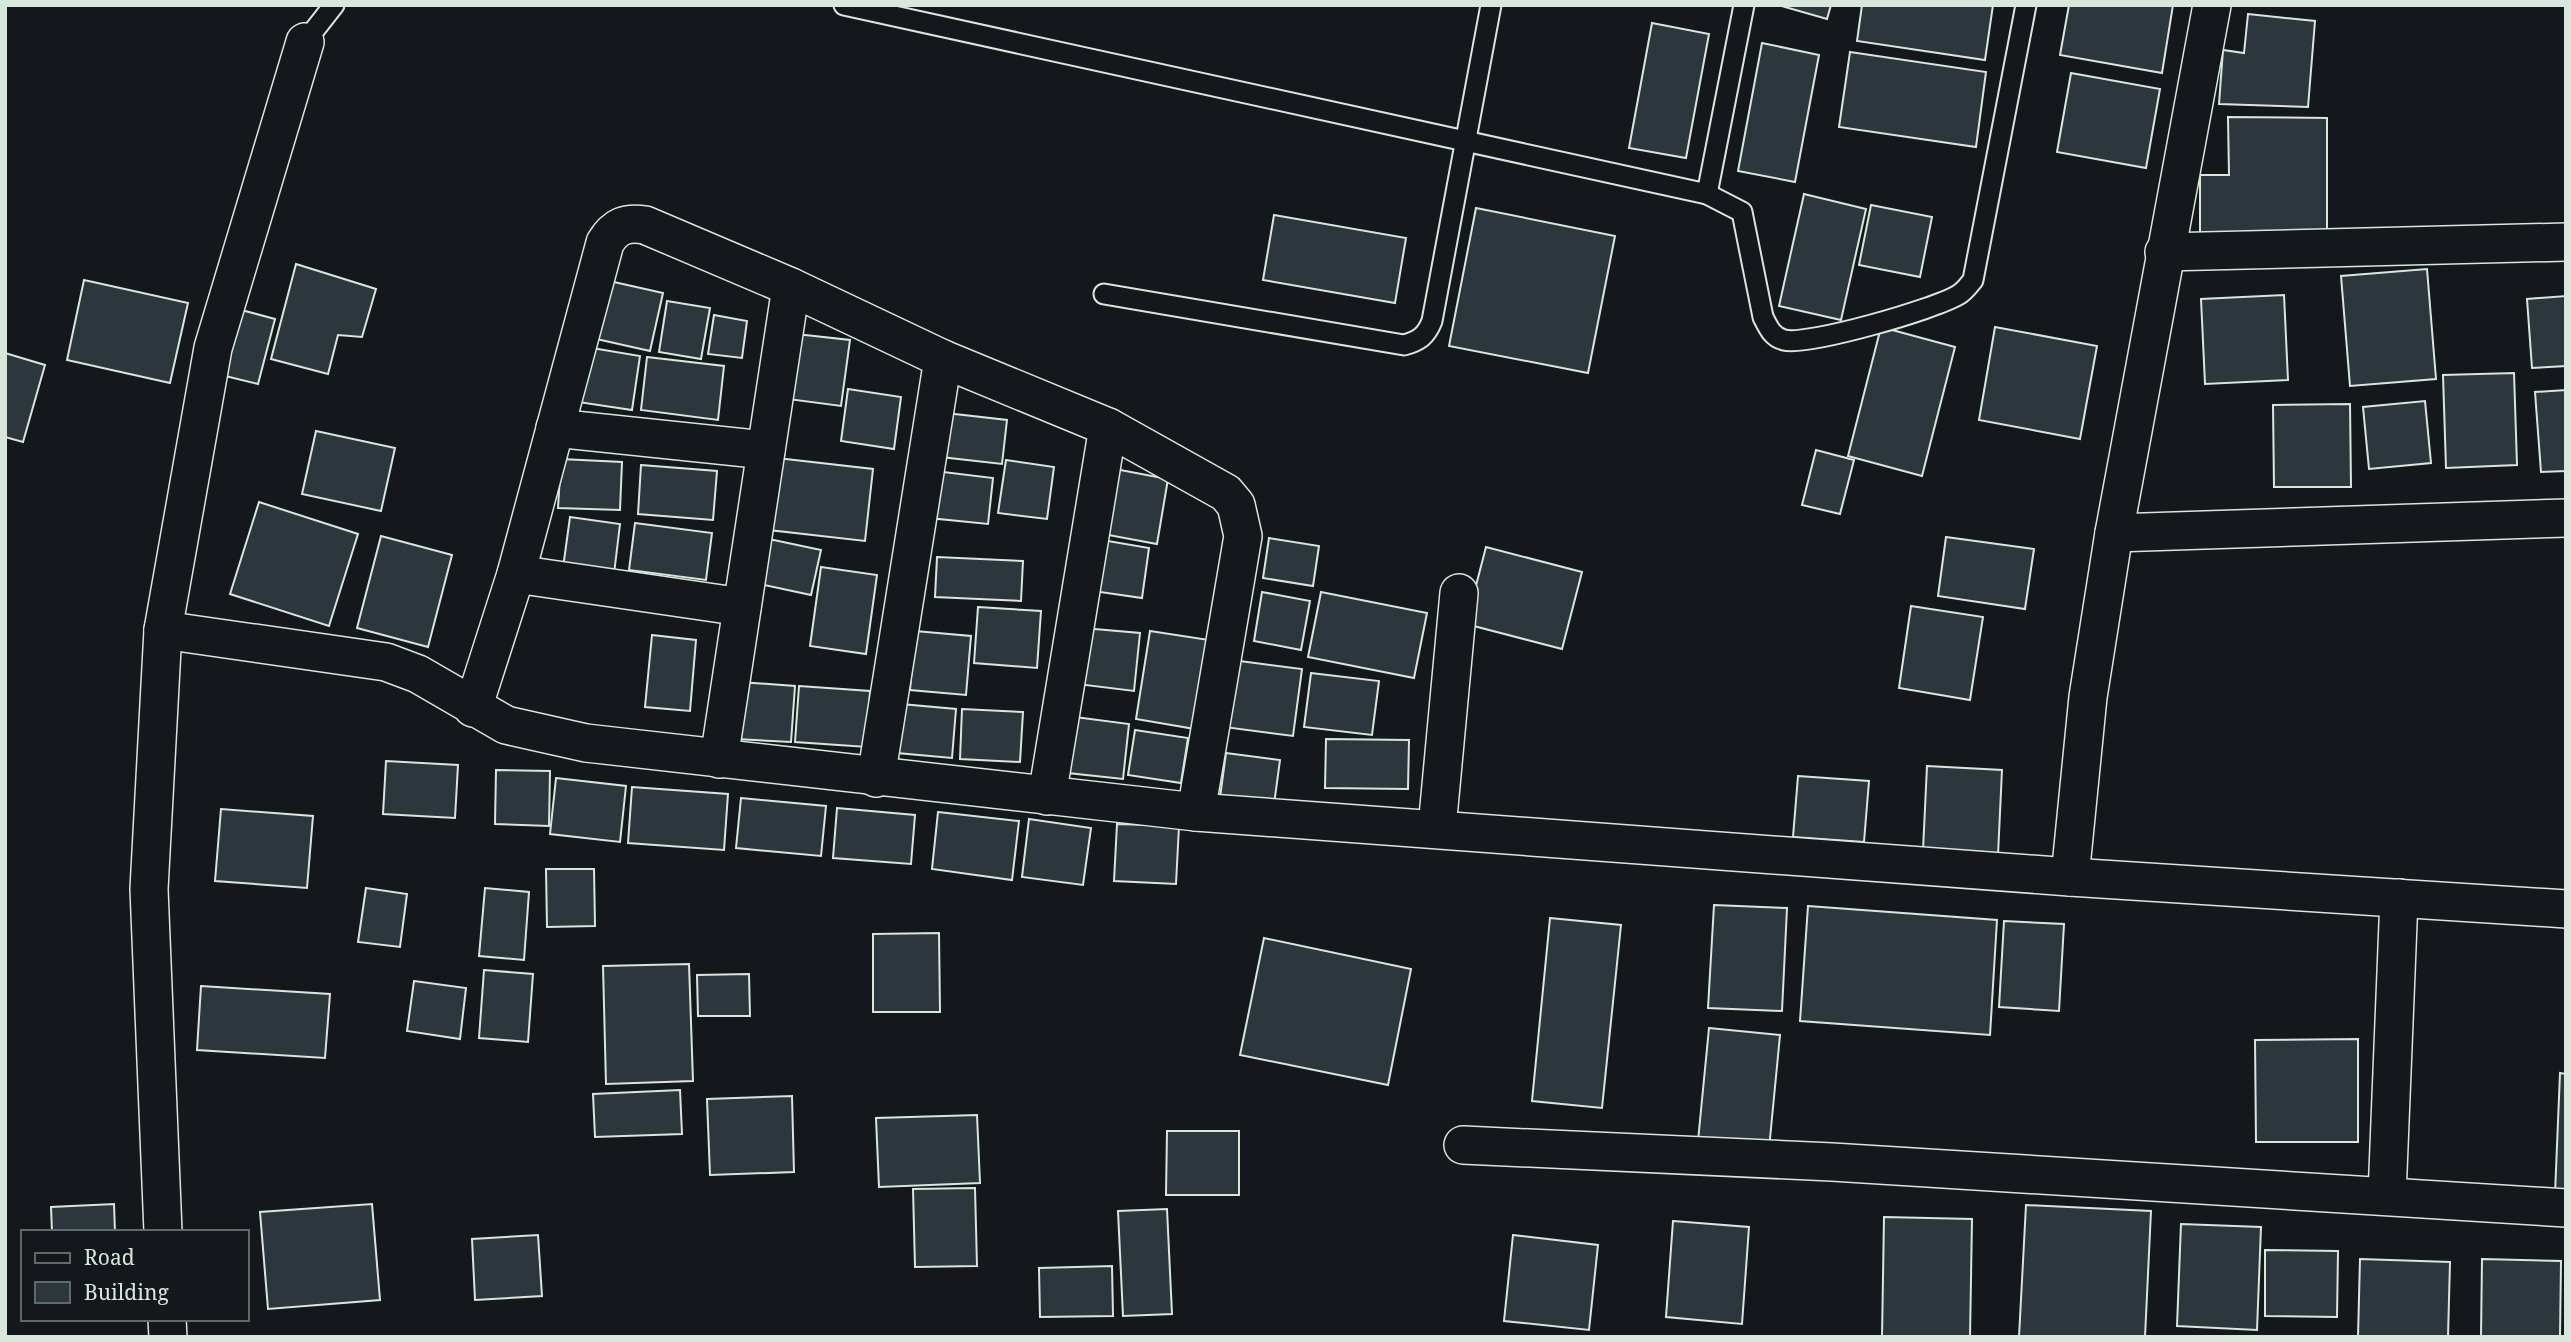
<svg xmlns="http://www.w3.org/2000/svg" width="2571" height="1342" font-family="'Noto Serif',serif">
	<rect width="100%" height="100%" fill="#14181c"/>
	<g fill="#2c363c" stroke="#d8e6dc" stroke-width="2">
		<polygon points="1778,5 1831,5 1827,19"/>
		<polygon points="1862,5 1993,5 1985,60 1857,41"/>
		<polygon points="2069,5 2173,5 2162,73 2060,55"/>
		<polygon points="2248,14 2315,21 2308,107 2219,104 2223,50 2244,53"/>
		<polygon points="1652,23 1709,34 1686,158 1629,148"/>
		<polygon points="1762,43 1819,55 1795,182 1738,171"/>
		<polygon points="1850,52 1986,72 1976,147 1839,127"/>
		<polygon points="2071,73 2160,89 2146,168 2057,152"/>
		<polygon points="2228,117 2327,118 2327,237 2200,237 2200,175 2229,175"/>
		<polygon points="1804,194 1866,209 1841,320 1779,306"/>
		<polygon points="1871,205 1932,217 1920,277 1859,265"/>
		<polygon points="1476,208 1615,236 1588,373 1449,346"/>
		<polygon points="1274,215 1406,238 1395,303 1263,280"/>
		<polygon points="296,264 376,289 362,337 338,335 328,374 271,359"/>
		<polygon points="2427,269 2436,379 2350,386 2341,276"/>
		<polygon points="84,280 188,303 170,383 67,360"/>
		<polygon points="605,280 663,293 650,351 592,338"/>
		<polygon points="2284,295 2288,380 2205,384 2201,299"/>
		<polygon points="2566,296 2566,366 2532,368 2527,299"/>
		<polygon points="667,301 710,308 701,359 659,352"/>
		<polygon points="234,308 275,319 258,384 217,374"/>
		<polygon points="714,315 747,321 742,358 708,354"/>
		<polygon points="1881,327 1955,347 1922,476 1848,456"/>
		<polygon points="1995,327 2097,346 2080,439 1979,420"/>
		<polygon points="796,334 850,340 841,406 788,399"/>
		<polygon points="586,347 640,356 632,410 578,402"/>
		<polygon points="5,353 45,365 23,442 5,437"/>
		<polygon points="647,357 724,366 718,420 641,410"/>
		<polygon points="2514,373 2517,465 2446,468 2443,375"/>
		<polygon points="848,389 901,397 894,449 841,441"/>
		<polygon points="2566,390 2566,471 2541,472 2535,392"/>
		<polygon points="2425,401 2431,463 2369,469 2363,407"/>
		<polygon points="2350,404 2351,487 2274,487 2273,405"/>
		<polygon points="946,413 1007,420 1002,464 941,457"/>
		<polygon points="316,431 395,448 381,511 302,494"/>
		<polygon points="1816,450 1854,460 1840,514 1802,505"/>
		<polygon points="777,458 873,469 865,541 769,530"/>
		<polygon points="561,459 622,462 620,510 558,508"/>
		<polygon points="1006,460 1054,467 1047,519 998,513"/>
		<polygon points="641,465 717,471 713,520 638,514"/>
		<polygon points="1115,469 1168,479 1157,544 1103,534"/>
		<polygon points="935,471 993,478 988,524 929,518"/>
		<polygon points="259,502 358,534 329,626 230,594"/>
		<polygon points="570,517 620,524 614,574 563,568"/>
		<polygon points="635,523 712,533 706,580 629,570"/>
		<polygon points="381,536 452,555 428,647 357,628"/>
		<polygon points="1946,537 2034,549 2025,609 1938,596"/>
		<polygon points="1269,538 1319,546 1313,586 1263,578"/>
		<polygon points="769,539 821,550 811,595 760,584"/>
		<polygon points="1102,540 1149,548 1142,598 1093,591"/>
		<polygon points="1486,547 1582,572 1562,649 1466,624"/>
		<polygon points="937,557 1023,561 1021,601 935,597"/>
		<polygon points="821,567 877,575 866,654 810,646"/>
		<polygon points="1262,592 1310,601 1301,650 1254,641"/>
		<polygon points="1321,592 1427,613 1414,678 1308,657"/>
		<polygon points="1911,606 1983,617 1970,700 1899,688"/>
		<polygon points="978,607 1041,611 1037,668 974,663"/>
		<polygon points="1083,628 1140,633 1134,691 1077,684"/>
		<polygon points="915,631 971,636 966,695 910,690"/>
		<polygon points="1150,631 1209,640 1195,729 1136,719"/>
		<polygon points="652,635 696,640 690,711 645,707"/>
		<polygon points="1232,660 1302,669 1293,736 1224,727"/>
		<polygon points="1311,673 1379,681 1372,735 1304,727"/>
		<polygon points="740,682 795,686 791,742 736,739"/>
		<polygon points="799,686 870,691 867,747 795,742"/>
		<polygon points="901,704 956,709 952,758 897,753"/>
		<polygon points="962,709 1023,712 1020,762 960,759"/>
		<polygon points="1075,717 1129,724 1123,779 1068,773"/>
		<polygon points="1135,730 1188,738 1181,783 1128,775"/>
		<polygon points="1326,739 1409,740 1408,789 1325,788"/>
		<polygon points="1226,753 1280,760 1273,812 1219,805"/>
		<polygon points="386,761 458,765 455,818 383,814"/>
		<polygon points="1927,766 2002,770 1998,855 1923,850"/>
		<polygon points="496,770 550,771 549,826 495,824"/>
		<polygon points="1798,776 1869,781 1864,842 1793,837"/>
		<polygon points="556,778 626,786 620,842 550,834"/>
		<polygon points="632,787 728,794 724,850 628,843"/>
		<polygon points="741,798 826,806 821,856 736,848"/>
		<polygon points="837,808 915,815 911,864 833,858"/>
		<polygon points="221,809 313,816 307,888 215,881"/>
		<polygon points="938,812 1019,821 1012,880 932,869"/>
		<polygon points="1029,819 1091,828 1083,885 1022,877"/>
		<polygon points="1117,824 1179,826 1176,884 1114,881"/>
		<polygon points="546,869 594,869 595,926 547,927"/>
		<polygon points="366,888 407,894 400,947 358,942"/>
		<polygon points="485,888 529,892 524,960 479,956"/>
		<polygon points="1714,905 1787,908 1782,1011 1708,1008"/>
		<polygon points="1808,906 1997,920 1990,1035 1800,1021"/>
		<polygon points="1550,918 1621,925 1602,1108 1532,1101"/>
		<polygon points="2004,921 2064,924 2059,1011 1999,1007"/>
		<polygon points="939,933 940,1012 873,1012 873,934"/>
		<polygon points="1264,938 1411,969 1388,1085 1240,1055"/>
		<polygon points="689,964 693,1081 606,1084 603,966"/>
		<polygon points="484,970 533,974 528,1042 479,1038"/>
		<polygon points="749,974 750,1016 698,1016 697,975"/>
		<polygon points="414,981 466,988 460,1039 407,1031"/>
		<polygon points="201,986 330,994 325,1058 197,1050"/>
		<polygon points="1709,1028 1780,1035 1769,1149 1698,1141"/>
		<polygon points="2358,1039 2358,1142 2256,1142 2255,1040"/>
		<polygon points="2560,1073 2566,1074 2566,1194 2555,1194"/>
		<polygon points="680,1090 682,1134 595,1137 593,1094"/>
		<polygon points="792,1096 794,1172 710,1175 707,1099"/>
		<polygon points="977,1115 980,1183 879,1187 876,1118"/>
		<polygon points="1167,1131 1239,1131 1239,1195 1166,1195"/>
		<polygon points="975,1188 977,1266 915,1267 913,1189"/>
		<polygon points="114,1204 115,1232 52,1232 51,1207"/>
		<polygon points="372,1204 380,1300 268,1309 260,1212"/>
		<polygon points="2026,1205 2151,1211 2145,1337 2019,1337"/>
		<polygon points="1167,1209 1172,1314 1123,1316 1118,1211"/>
		<polygon points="1884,1217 1972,1219 1970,1337 1882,1337"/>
		<polygon points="1673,1221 1749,1227 1742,1324 1666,1317"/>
		<polygon points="2181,1224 2261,1227 2257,1330 2177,1326"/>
		<polygon points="538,1235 542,1296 475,1300 472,1239"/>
		<polygon points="1513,1235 1598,1245 1589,1330 1504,1321"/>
		<polygon points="2265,1250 2338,1251 2337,1317 2265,1316"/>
		<polygon points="2360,1259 2450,1262 2448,1337 2358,1337"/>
		<polygon points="2482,1259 2561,1261 2560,1337 2481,1337"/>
		<polygon points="1112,1266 1113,1316 1040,1317 1039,1268"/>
	</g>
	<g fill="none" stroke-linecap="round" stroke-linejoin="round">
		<defs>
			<g id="service">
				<path d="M844 5 1707 194 1742 212 1763 317C1768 327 1772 337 1784 340 1808 346 1935 309 1958 295 1964 292 1969 285 1973 280L2026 5"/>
				<polyline points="305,42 334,5"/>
				<polyline points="1707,194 1744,5"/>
				<path d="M1104 294 1404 345C1419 341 1426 336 1432 321L1491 5"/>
			</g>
			<g id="minor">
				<polyline points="2164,252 2566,242"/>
				<polyline points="555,428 766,450"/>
				<polyline points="2114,533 2566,518"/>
				<polyline points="516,574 742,607"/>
				<polyline points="163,630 386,662 418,674 506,725 586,743 1196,812 2070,877 2566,909"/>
				<path d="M473 708 516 574 605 243C615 226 626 222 645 225L791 287 943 359 1108 427 1226 493 1236 505 1243 536 1196 812"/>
				<polyline points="719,759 791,287"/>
				<polyline points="876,778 943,359"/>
				<polyline points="1047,796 1108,427"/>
				<polyline points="1437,828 1459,593"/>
				<polyline points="2070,877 2088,697 2114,533 2212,5"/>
				<polyline points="1463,1145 1832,1162 2566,1208"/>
				<polyline points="2387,1196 2399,898"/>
				<polyline points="163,1232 149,889 163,630 213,348 305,42"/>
				<polyline points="167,1319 168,1337"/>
			</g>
		</defs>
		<use href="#service" stroke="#d8e6dc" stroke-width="23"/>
		<use href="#minor" stroke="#d8e6dc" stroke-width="40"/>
		<use href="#service" stroke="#14181c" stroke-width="19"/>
		<use href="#minor" stroke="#14181c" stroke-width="37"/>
	</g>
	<rect width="2571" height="1342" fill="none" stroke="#d8e6dc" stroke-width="14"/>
	<rect x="21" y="1230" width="228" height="91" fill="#14181c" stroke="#626a69" stroke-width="2"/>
	<rect x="35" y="1253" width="35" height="10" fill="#14181c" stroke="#626a69" stroke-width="2"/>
	<text x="84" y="1265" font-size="21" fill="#d8e6dc">Road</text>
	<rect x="35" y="1282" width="35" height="21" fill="#2c363c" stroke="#626a69" stroke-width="2"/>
	<text x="84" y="1300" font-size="21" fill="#d8e6dc">Building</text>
</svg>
